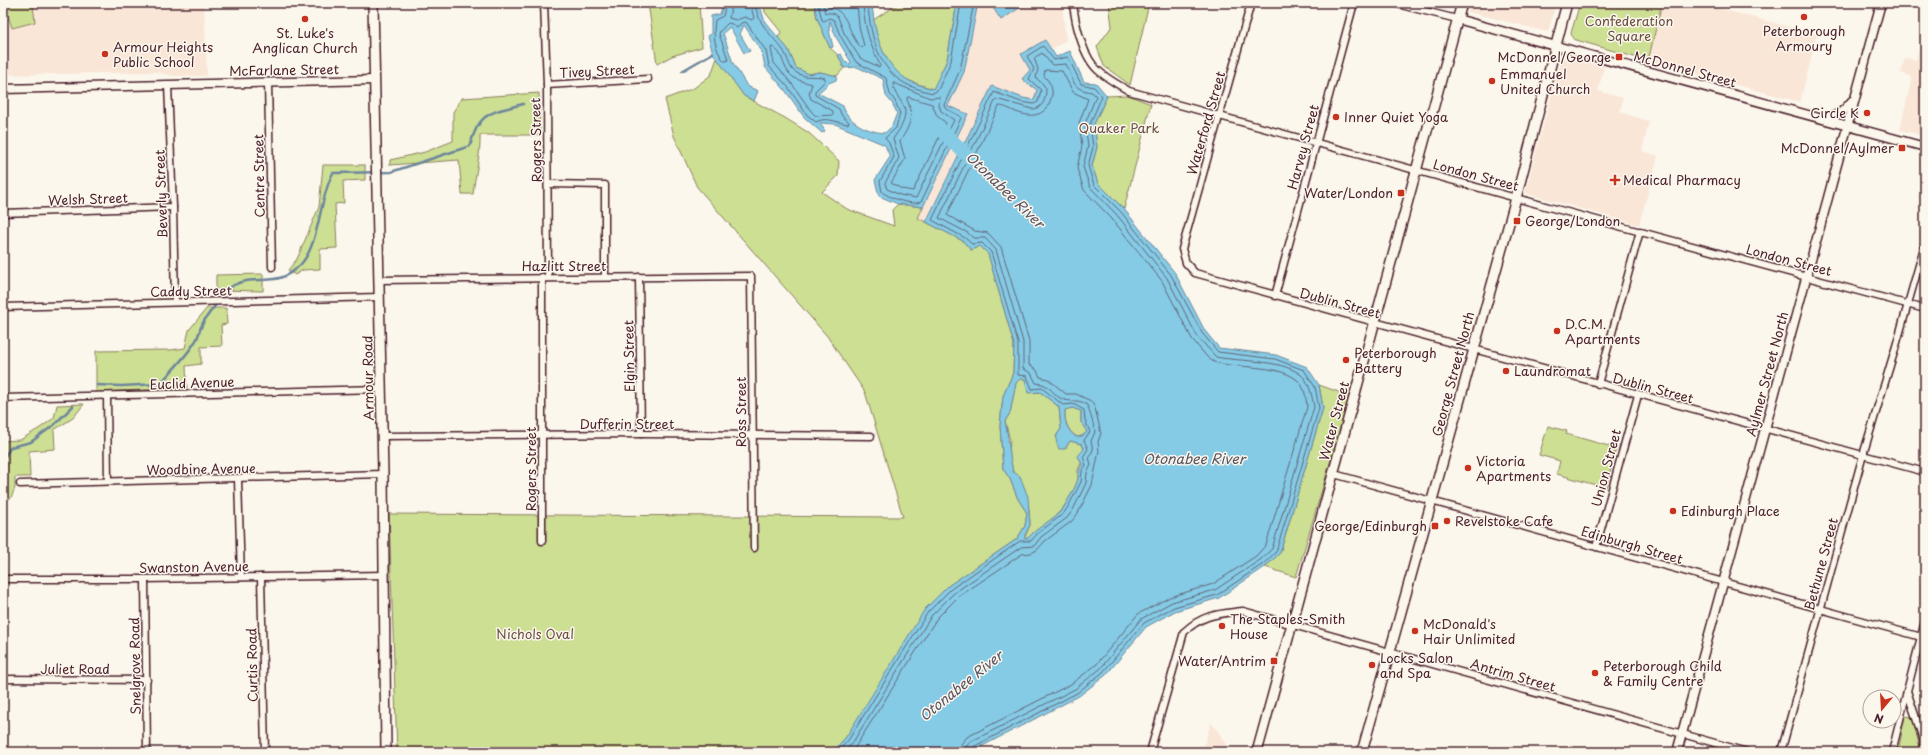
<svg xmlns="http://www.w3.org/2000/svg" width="1928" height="755" font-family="'Playpen Sans',sans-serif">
	<rect width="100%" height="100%" fill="#fbf7ec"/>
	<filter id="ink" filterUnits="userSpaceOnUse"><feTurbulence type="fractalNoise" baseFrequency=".025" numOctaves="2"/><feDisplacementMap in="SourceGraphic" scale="8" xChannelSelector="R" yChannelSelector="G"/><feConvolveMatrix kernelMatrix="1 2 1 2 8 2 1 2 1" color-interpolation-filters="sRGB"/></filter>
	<g filter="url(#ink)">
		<g fill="#f9e6d7">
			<polygon points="3,3 204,3 207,76 172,76 157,72 3,75"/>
			<polygon points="978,3 990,3 1001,20 1024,5 1023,3 1062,3 1066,41 1051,49 1046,40 1030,70 1037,91 1034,101 1023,98 992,86 926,222 918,218 968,114 948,106 964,72"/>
			<polygon points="1433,3 1556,3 1548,32"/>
			<polygon points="1662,3 1697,3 1817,34 1800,102 1648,61"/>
			<polygon points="1925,29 1925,136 1900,130 1912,77 1901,73 1905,58 1916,60"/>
			<polygon points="1562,56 1604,67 1598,91 1623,98 1620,112 1649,121 1642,151 1658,156 1639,225 1525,193"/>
			<polygon points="1211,722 1231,750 1240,752 1202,752"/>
			<polygon points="1376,744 1408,752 1374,752"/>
		</g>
		<g fill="#cddf93" stroke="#8c7f5f">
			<polygon points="6,3 28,3 33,5 35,22 12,28 5,6"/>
			<polygon points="648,3 699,3 702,47 672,56 657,64"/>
			<polygon points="764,3 810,3 811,6 814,3 817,18 830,48 838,55 844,68 837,76 820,72 809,74 796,68 788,49 778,38 781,32 765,12"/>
			<path d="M900 3H957L947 60 934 89C924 86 913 83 904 78 886 67 877 40 873 20Z"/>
			<polygon points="1109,3 1149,3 1130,85 1104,66 1097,47 1112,26"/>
			<polygon points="1580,3 1662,3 1648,61 1573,39 1571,33"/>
			<polygon points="717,58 744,96 785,118 809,133 839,161 838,176 822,192 847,209 894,226 892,210 898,204 923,207 918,218 963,241 971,250 980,246 988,254 1014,344 1013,373 1003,396 1000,426 1003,469 1010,479 1018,499 1027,513 1025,526 1017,539 948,586 846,737 833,752 397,752 389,514 903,517 865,392 827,336 697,187 674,136 665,99 694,88 711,75"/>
			<path d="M539 93 540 135H480C481 155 475 174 473 194H462L459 160 390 165V160L425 152 453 141V112L462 98Z"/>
			<polygon points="1128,95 1151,104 1124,209 1098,183 1092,166 1097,147 1094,124 1107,96"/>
			<polygon points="323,165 365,165 365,180 343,181 344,203 335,204 337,248 320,249 320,269 303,270 295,275 288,270 297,259 319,207"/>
			<polygon points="263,274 263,291 216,290 216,275"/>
			<polygon points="207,308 226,308 227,324 221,325 222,346 201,347 201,364 186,366 187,388 96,392 96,351 171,350 185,348 189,330"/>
			<path d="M1020 379H1025L1033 393 1040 392 1059 407 1061 429 1056 436 1065 449 1070 441 1082 444C1087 454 1081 462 1078 470 1078 473 1078 477 1078 480 1076 486 1066 505 1061 510 1052 521 1038 527 1028 538L1024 539 1030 525 1029 509 1013 472 1009 456 1010 440 1005 421 1010 413 1016 383Z"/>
			<polygon points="1319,385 1350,396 1296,577 1265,567 1280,553 1323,408"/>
			<polygon points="84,404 73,418 54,430 55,449 29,451 30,477 15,477 15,488 11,498 3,499 3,441 20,440 40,428 54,418 57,405"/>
			<path d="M1072 408 1081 411V422L1087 432 1082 436 1077 437C1067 430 1064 421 1065 409Z"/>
			<polygon points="1548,426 1567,431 1566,434 1616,448 1606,488 1557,474 1560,461 1539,455"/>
			<polygon points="1905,716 1912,717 1921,752 1898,752"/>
		</g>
		<g fill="#85cbe6" stroke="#6d869b" fill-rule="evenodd">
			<path d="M710 3H759L765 22 788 49 796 68 809 74 820 72 837 76 836 80 829 83 818 93 843 106C848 123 869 132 885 133L892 126 897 113 892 103 886 96 883 79 857 67 844 68 838 55 841 54 845 62 850 64 851 62 836 37 830 21 829 30 833 47 830 48 817 18 814 3H872C874 29 880 58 902 76 910 83 923 86 933 89L947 60 957 3H978L964 72 948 106 968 114 923 207 898 204 879 196 875 180 890 157 885 145 835 124 820 123 825 131 822 133 804 117 785 90 765 67 762 52 744 25 740 34 750 51 744 53 730 27 723 33 733 63 747 86 758 91 754 101 744 96 713 53 708 36 711 34V16L720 14 723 4Z"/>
			<polygon points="990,3 1023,3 1024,5 1001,20"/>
			<path d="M1045 40 1056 57 1070 51 1084 82 1096 83 1107 96 1094 124 1097 147 1092 166 1098 183 1124 209 1175 273 1205 331 1219 348 1276 355 1307 367 1319 385 1323 408 1280 553 1265 567 1219 598 1175 611 1146 627 1106 675 1079 696 971 752H833L846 737 925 609 948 586 1017 539 1025 526 1027 513 1018 499 1010 479 1003 469 1000 426 1003 396 1013 373 1014 344 988 254 980 246 971 250 963 241 926 222 992 86 1023 98 1034 100 1037 90 1022 79 1030 70 1021 54ZM1020 379H1025L1028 393 1040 392 1059 407 1061 429C1055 437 1055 440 1059 449H1065L1070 441 1082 444 1084 449 1078 456 1082 464C1078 471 1079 476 1077 482 1074 490 1068 500 1064 507 1055 520 1038 526 1028 538L1025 539V535L1030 525 1028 497 1020 476 1013 472C1009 455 1009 438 1005 421L1010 413 1016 383ZM1072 408 1081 411V422L1087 432 1082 436 1076 437C1067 430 1064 421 1065 410Z"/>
		</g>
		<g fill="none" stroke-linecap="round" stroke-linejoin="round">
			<g stroke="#626476" stroke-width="1">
				<path d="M726 3 723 16 715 20C713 36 714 48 724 61H727L728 59 719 34 720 31 728 23 732 24 737 28 741 23 746 22 766 51 769 66 788 87 807 115 816 122C827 116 837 123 848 124L849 122 842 116 839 109 815 95V91L825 81V78C813 74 809 80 795 72 789 68 788 57 783 50 772 35 757 24 755 3"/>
				<polyline points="732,3 729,18 736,20 745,17 752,20 754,18 750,3"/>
				<path d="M818 3 822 20 824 21 829 18 834 20 840 35 856 62 886 78 890 94 895 101 900 113 896 128 885 138 889 143 894 157 880 181 882 192C890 198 911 206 921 202L961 118 960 116 946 109 944 105 960 70 974 3"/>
				<path d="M823 3 825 13H833L838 17 844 33 860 58 879 67 880 65C870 45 864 26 863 3"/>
				<path d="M829 3 830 7C850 12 848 37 862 48L864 46 859 26 857 3"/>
				<path d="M868 3C869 29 877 66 901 81 910 87 923 91 933 93L938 90 951 61 961 3"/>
				<path d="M772 47C783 51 782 65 789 73 794 80 805 82 812 84L809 93 811 99 833 111V115L816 116 811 111 792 84 774 63 771 49Z"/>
				<path d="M894 83 930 98 940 97 939 105 941 111 954 120 916 198 900 195 887 189 885 183 899 158 893 139C898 131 904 125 905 114 907 103 890 93 894 83Z"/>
				<path d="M908 97 932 104 937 116 946 123 913 191 902 189 891 183 905 159 900 141C910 126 914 117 907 99Z"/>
				<polyline points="838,752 849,739 928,612 951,589 1020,541 1031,541 1038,533 1063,514 1068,507 1081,482 1082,471 1086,465 1083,457 1088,449 1084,440 1090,432 1085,420 1084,410 1073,404 1063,405 1042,388 1032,389 1027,376 1018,375 1018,343 991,252 982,243 972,244 965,238 932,220 994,92 1021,102 1034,104 1038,102 1041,90 1029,79 1034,69 1027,56 1043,46 1054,60 1068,57 1081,84 1094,87 1102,96 1090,124 1093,147 1088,166 1094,185 1121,212 1171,275 1202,333 1218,352 1275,359 1304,370 1315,387 1319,408 1276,552 1263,564 1217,595 1174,607 1144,623 1103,672 1077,693 973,747 970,752"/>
				<path d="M845 752 853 742 932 615 954 593 1021 547 1034 546 1041 537 1067 518 1073 510 1086 483 1087 473 1091 465 1089 457 1093 450 1091 441 1095 432C1095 429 1088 406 1087 405 1080 399 1072 402 1065 400 1054 398 1051 383 1036 383L1031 373 1023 369V342L996 250 985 238H973L968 233 939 218 996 99 1032 109C1043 109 1046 99 1046 89L1043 84 1036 78 1038 69 1034 58 1042 53 1052 65 1066 64C1075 80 1070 89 1092 92L1096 96 1085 124 1088 146 1083 167 1090 187 1117 215 1167 278 1197 336 1216 357C1241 362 1279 359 1300 374 1310 381 1312 397 1314 407L1272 549 1260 560 1215 590 1172 602 1141 619 1100 669 1075 689 970 742 966 747 965 752"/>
				<path d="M852 752 937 618 958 597 1022 554 1031 553 1037 550 1045 541 1072 521 1078 513 1092 485 1099 451 1098 442 1101 433 1095 408 1091 401 1076 394H1066L1048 379 1040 377 1036 369 1029 365V341L1001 247 988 233 975 231 947 215 999 106C1005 106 1011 110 1016 112 1035 119 1047 115 1052 95 1053 87 1049 81 1044 76L1045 70 1062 71 1073 92 1088 99 1079 123 1082 146 1077 168 1084 190 1112 219 1162 281 1192 339 1208 358 1214 362C1238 369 1276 364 1296 379 1305 385 1306 398 1307 407L1266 545 1256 556 1213 584 1170 597 1138 614 1096 665 1071 684 967 737 961 744 959 752"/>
			</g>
			<g stroke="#6d869b" stroke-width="2.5">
				<polyline points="682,71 713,53"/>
				<path d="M97 385 121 386 160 384C172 370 186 357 195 342 199 337 199 330 202 325 204 319 228 288 234 285 257 273 277 290 301 264 320 243 319 198 333 173L391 172 470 146C479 110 492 113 523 104"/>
				<polyline points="3,459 11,447 31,442 54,425 73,406"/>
			</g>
			<polyline stroke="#85cbe6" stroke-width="14" points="941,130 975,163"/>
			<defs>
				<g id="minor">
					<polyline points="544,3 547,85 548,277"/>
					<path d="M1073 3C1075 23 1083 59 1100 72 1109 80 1119 85 1129 91L1556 209 1925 309"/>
					<polyline points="1251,3 1182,249 1186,263 1195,273 1925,472"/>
					<polyline points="1393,3 1457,19"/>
					<polyline points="268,83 272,267"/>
					<polyline points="168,85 173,207 175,302"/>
					<polyline points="547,85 648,79"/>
					<polyline points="548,184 605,185 605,277"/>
					<polyline points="3,213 173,207"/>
					<polyline points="542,277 542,541"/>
					<polyline points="639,277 641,434"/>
					<polyline points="378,280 751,276 754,548"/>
					<polyline points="1275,296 1354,3"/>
					<polyline points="3,307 379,297"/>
					<polyline points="1598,384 1640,231"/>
					<polyline points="107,396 108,481"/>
					<polyline points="3,398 381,389"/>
					<polyline points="382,436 641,434 871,436"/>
					<polyline points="1334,474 1925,638"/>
					<polyline points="238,479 241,577"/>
					<polyline points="20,484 383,474"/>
					<polyline points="1596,547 1638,395"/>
					<polyline points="261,577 265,752"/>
					<polyline points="3,579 145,579 385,575"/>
					<polyline points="145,579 147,752"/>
					<polyline points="1925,621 1907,691 1925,745"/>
					<polyline points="3,679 147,680"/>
					<path d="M1150 752 1184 632C1203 614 1218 614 1243 611L1747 752"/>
					<polyline points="1781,752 1863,455 1896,346 1925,244"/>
					<polyline points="1892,752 1907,691"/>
				</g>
				<g id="tertiary">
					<polyline points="1457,19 1925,147"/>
					<polyline points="3,89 374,80"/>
					<path d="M1824 117C1837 118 1845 110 1852 101"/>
					<polyline points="1677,752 1881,3"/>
				</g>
				<g id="secondary">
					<polyline points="373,3 383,474 386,752"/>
					<polyline points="1257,752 1462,3"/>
					<polyline points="1362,752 1516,198 1567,3"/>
				</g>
			</defs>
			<use href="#minor" stroke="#4a1f2b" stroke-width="9"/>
			<use href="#tertiary" stroke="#4a1f2b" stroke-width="11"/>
			<use href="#secondary" stroke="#4a1f2b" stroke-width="12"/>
			<use href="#minor" stroke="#fbf7ec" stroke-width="6"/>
			<use href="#tertiary" stroke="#fbf7ec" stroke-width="8"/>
			<use href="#secondary" stroke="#fbf7ec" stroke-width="9"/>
		</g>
	</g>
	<g fill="#c8321e" stroke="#fbf7ec" stroke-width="1.5">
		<circle cx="1804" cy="17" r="4"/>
		<circle cx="305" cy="19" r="4"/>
		<circle cx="105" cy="54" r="4"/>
		<rect x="1615" y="53" width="8" height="8" rx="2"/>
		<circle cx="1492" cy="81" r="4"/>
		<circle cx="1867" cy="113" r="4"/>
		<circle cx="1336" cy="117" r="4"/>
		<rect x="1898" y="144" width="8" height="8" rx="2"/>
		<path d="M1613 174h4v4h4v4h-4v4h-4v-4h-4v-4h4z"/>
		<rect x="1397" y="189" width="8" height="8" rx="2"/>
		<rect x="1513" y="217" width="8" height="8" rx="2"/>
		<circle cx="1557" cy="331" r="4"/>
		<circle cx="1346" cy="360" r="4"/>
		<circle cx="1506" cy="371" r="4"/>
		<circle cx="1468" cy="468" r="4"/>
		<circle cx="1673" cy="511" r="4"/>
		<circle cx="1447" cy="521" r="4"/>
		<rect x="1431" y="522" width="8" height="8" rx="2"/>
		<circle cx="1222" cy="626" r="4"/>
		<circle cx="1415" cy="631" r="4"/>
		<rect x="1270" y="657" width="8" height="8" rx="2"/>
		<circle cx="1372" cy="665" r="4"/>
		<circle cx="1595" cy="673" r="4"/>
	</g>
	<g text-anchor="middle" stroke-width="3" stroke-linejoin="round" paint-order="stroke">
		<g font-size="13" fill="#6b4f45" stroke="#fbf7ec">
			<text x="1629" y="26">Confederation<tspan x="1629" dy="15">Square</tspan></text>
			<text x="1119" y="133">Quaker Park</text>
			<text x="535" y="639">Nichols Oval</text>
		</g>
		<g font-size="13" fill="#4a1f2b" stroke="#fbf7ec" text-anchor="start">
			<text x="1804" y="36" text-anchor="middle">Peterborough<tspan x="1804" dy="15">Armoury</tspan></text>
			<text x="305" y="38" text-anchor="middle">St. Luke's<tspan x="305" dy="15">Anglican Church</tspan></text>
			<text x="113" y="52">Armour Heights<tspan x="113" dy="15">Public School</tspan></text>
			<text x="1611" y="62" text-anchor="end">McDonnel/George</text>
			<text x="1500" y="79">Emmanuel<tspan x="1500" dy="15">United Church</tspan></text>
			<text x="1859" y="118" text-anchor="end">Circle K</text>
			<text x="1344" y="122">Inner Quiet Yoga</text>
			<text x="1894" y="153" text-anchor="end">McDonnel/Aylmer</text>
			<text x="1623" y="185">Medical Pharmacy</text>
			<text x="1393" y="198" text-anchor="end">Water/London</text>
			<text x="1525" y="226">George/London</text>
			<text x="1565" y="329">D.C.M.<tspan x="1565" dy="15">Apartments</tspan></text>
			<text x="1354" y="358">Peterborough<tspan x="1354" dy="15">Battery</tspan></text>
			<text x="1514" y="376">Laundromat</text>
			<text x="1476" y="466">Victoria<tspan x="1476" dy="15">Apartments</tspan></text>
			<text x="1681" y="516">Edinburgh Place</text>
			<text x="1455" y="526">Revelstoke Cafe</text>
			<text x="1427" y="531" text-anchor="end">George/Edinburgh</text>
			<text x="1230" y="624">The Staples-Smith<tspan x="1230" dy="15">House</tspan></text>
			<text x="1423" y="629">McDonald's<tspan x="1423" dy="15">Hair Unlimited</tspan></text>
			<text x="1380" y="663">Locks Salon<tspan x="1380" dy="15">and Spa</tspan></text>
			<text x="1266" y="666" text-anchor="end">Water/Antrim</text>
			<text x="1603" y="671">Peterborough Child<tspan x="1603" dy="15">&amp; Family Centre</tspan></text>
		</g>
		<g font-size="13" fill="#4a1f2b" stroke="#fbf7ec">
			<text transform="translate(1685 69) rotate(15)" y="5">McDonnel Street</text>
			<text transform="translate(284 70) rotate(-1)" y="5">McFarlane Street</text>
			<text transform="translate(597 71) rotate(-3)" y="5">Tivey Street</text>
			<text transform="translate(1206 123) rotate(-74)" y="5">Waterford Street</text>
			<text transform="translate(536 140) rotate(-91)" y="5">Rogers Street</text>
			<text transform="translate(1303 147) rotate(-75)" y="5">Harvey Street</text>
			<text transform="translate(1476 175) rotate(15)" y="5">London Street</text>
			<text transform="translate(259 176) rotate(-91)" y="5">Centre Street</text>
			<text transform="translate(161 194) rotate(-92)" y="5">Beverly Street</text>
			<text transform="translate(88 199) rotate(-2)" y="5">Welsh Street</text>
			<text transform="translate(1789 260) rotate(15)" y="5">London Street</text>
			<text x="564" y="271">Hazlitt Street</text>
			<text transform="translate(191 291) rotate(-1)" y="5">Caddy Street</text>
			<text transform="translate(1340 303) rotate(15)" y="5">Dublin Street</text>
			<text transform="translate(629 356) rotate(-91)" y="5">Elgin Street</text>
			<text transform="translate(1453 374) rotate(-75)" y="5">George Street North</text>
			<text transform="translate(1767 374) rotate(-75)" y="5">Aylmer Street North</text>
			<text transform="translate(368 378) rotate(-91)" y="5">Armour Road</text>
			<text transform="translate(192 383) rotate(-2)" y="5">Euclid Avenue</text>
			<text transform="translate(1653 388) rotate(15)" y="5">Dublin Street</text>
			<text transform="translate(741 412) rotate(-90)" y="5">Ross Street</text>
			<text transform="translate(1334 421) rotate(-75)" y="5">Water Street</text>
			<text x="627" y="429">Dufferin Street</text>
			<text transform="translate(1606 468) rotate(-75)" y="5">Union Street</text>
			<text transform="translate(201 469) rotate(-1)" y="5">Woodbine Avenue</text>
			<text transform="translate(531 469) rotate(-90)" y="5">Rogers Street</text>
			<text transform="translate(1632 545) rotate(16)" y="5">Edinburgh Street</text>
			<text transform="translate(1821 564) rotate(-75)" y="5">Bethune Street</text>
			<text transform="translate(194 567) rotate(-1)" y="5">Swanston Avenue</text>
			<text transform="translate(252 665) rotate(-91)" y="5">Curtis Road</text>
			<text transform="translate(135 666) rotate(-91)" y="5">Snelgrove Road</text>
			<text x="75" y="674">Juliet Road</text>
			<text transform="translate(1513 675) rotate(16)" y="5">Antrim Street</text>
		</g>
		<g font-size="14" font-style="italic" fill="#5c5363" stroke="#fbf7ec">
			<text transform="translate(1005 190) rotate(44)" y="5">Otonabee River</text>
			<text x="1194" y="464">Otonabee River</text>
			<text transform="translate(961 686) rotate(-39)" y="5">Otonabee River</text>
		</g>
	</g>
	<rect width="1928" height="755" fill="none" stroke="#fbf7ec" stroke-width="16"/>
	<rect x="8" y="8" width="1912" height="739" fill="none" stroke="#4a1f2b" stroke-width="1.5" filter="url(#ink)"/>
	<g transform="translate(1882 709) rotate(198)"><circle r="19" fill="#fbf7ec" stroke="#b4a19f"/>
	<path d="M0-3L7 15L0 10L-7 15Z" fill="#c8321e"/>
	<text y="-6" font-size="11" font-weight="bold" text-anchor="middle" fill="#4a1f2b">N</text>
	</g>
</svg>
